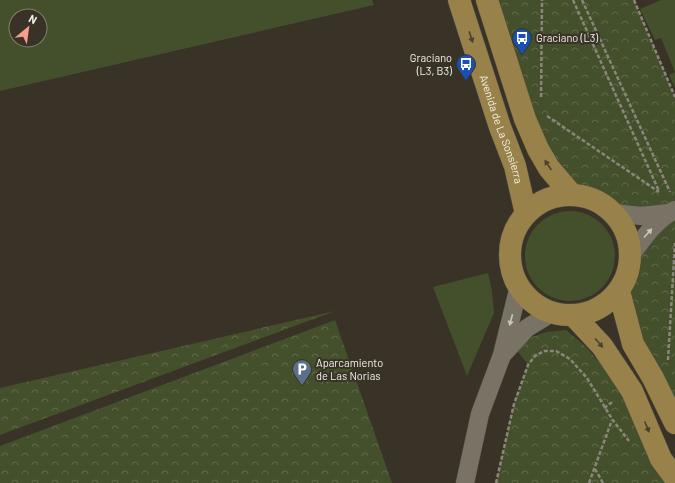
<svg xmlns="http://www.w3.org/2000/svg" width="675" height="483" font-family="Barlow,sans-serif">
	<defs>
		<pattern id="forest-crowns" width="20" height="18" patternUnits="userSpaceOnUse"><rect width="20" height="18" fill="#44502b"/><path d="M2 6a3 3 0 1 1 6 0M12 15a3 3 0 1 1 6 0" fill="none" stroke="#606a4a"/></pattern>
	</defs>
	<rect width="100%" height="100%" fill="#383227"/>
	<g fill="url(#forest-crowns)">
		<polygon points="487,0 634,0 675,97 675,423 619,291 631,255 669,213 614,213 595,200 584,196 572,195 549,168"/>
		<polygon points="335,311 0,435 0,388"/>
		<polygon points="335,320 392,483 0,483 0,446"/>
		<polygon points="566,330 586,347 603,367 616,386 675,483 496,483 514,404 528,365 517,350 532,337 547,332"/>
	</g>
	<g fill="#44502b" fill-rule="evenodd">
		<path d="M0 0H372L374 5 0 91ZM16 16H40V40H16Z"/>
		<polygon points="661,0 675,0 675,88 669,75 675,72 661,38 655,40 640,9"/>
		<circle cx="570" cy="256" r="45"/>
		<polygon points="488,273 492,291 494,313 467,376 433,287"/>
	</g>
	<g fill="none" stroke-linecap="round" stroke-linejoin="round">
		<defs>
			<g id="minor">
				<polyline points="614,213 641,216 669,213"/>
				<path d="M631 255C643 239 656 219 675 210"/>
				<polyline points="504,353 527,328 553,312"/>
				<polyline points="465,483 480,414 502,355 519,286"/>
			</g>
			<g id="primary">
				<path id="s1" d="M459 0 500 127 515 166 526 214"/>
				<polyline points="487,0 525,119 538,149 549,168 572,195"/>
				<circle cx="570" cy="255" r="60"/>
				<polyline points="619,291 633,344 653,378 675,423"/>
				<polyline points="573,315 602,346 632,391 661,459 675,478"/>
			</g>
		</defs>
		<use href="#minor" stroke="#524e44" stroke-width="19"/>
		<use href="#primary" stroke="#524e44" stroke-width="23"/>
		<g stroke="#8a867c" stroke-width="2.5" stroke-dasharray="4 2" stroke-linecap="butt">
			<polyline points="573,0 659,191"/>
			<polyline points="582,0 670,192"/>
			<polyline points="634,0 675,97"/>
			<polyline points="541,97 542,0"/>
			<polyline points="547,116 659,192"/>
			<polyline points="668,360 675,243"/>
			<polyline points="604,408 614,401"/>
			<polyline points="595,469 603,483"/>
			<polyline points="496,483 514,404 528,365 535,356 544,351 556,351 570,359 587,378 612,419 629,441"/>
			<polyline points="589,483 612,420"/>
		</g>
		<use href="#minor" stroke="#797366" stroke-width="18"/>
		<use href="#primary" stroke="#98824a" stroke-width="22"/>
	</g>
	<defs><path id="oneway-solid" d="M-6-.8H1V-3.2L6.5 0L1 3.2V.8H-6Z"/></defs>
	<g fill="#4b422e">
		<use href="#oneway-solid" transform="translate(471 37) rotate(72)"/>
		<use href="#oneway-solid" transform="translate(548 165) rotate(-124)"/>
		<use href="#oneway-solid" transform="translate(599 343) rotate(49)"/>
		<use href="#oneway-solid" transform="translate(647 427) rotate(67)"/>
	</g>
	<g fill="#cac6bc">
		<use href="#oneway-solid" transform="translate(648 233) rotate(-48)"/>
		<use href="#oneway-solid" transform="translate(511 320) rotate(105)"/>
	</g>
	<defs>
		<symbol id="bus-pin" viewBox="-11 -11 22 30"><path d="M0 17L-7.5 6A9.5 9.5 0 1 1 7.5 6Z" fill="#1a4fb4" stroke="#383227"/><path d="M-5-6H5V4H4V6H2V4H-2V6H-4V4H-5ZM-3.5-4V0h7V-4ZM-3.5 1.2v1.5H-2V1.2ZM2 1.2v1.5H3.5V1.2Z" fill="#fff"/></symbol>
		<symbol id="parking-pin" viewBox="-11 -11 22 30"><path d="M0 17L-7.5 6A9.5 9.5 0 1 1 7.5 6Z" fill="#5c6f8a" stroke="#383227"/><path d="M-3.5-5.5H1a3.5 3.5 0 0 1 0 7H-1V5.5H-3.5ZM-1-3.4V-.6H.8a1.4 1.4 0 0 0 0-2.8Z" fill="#fff"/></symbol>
	</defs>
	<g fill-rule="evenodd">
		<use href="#bus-pin" x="511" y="27" width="22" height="30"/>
		<use href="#bus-pin" x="455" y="53" width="22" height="30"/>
		<use href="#parking-pin" x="291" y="358" width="22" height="30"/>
	</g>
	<g text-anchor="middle" stroke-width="4" stroke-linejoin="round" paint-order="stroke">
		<g font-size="11" fill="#f5f2ea" stroke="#383227" text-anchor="start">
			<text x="536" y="42">Graciano (L3)</text>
			<text x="452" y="62" text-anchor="end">Graciano<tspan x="452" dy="13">(L3, B3)</tspan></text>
			<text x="316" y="367">Aparcamiento<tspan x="316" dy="13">de Las Norias</tspan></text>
		</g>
		<g font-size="11" fill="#f5f2ea" stroke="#383227">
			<text dy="4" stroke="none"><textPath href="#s1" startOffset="136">Avenida de La Sonsierra</textPath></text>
		</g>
	</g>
	<g transform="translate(28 28) rotate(29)"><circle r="19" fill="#383227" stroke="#847f75"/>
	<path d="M0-3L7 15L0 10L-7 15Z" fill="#f59d8e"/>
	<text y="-6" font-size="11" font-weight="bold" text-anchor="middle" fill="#f5f2ea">N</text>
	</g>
</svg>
